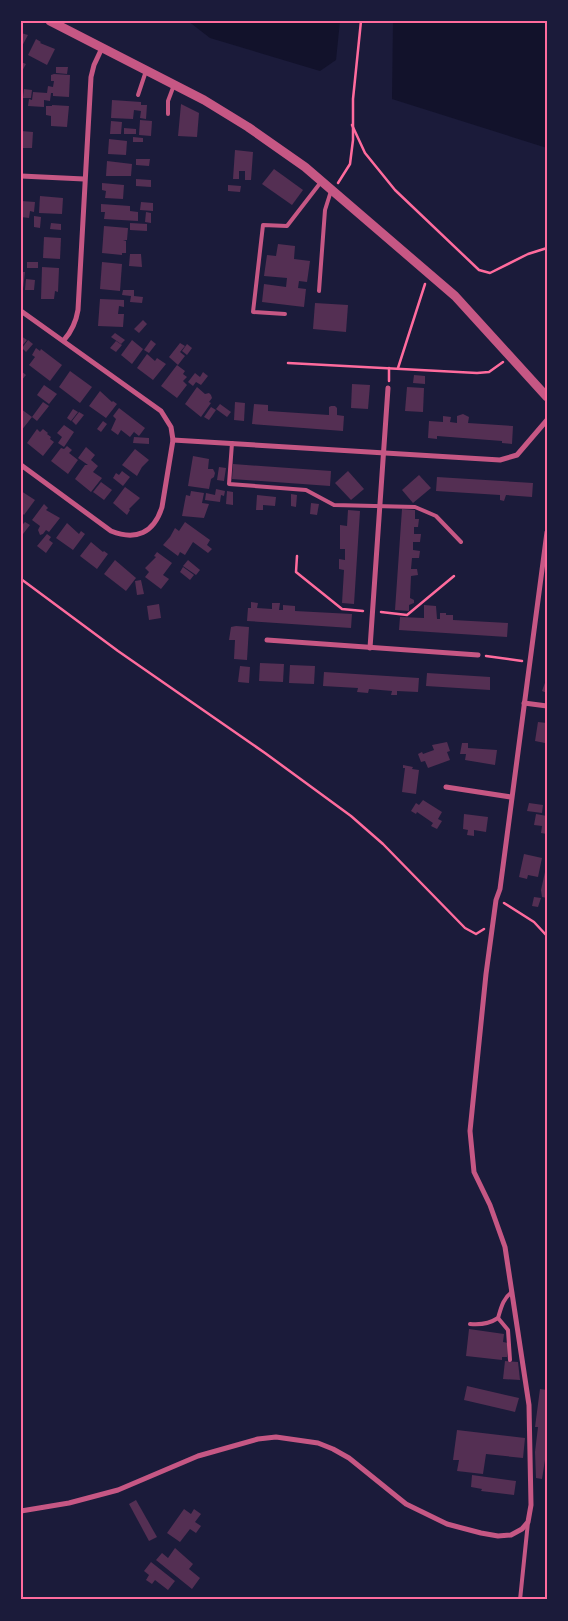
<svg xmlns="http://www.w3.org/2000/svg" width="568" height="1621" font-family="'Titillium Web',sans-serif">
	<rect width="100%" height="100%" fill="#1b1b3a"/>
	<g fill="#12122b">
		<polygon points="188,21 340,21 336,60 320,71 210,38"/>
		<polygon points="393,21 547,21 547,148 392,99"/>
	</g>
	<g fill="#542f53">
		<polygon points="21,33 28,35 21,48"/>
		<polygon points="36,39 41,42 40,43 55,49 47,65 28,55"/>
		<polygon points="21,62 26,64 21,73"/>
		<polygon points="56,67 68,67 67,74 56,73"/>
		<polygon points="54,74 70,75 69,97 53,96 53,93 51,93 50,101 44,100 44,107 28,106 29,99 32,100 33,92 47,93 48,86 53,87 54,81 51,81 51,75"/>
		<polygon points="24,89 32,90 31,98 23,98"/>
		<polygon points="112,100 141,102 141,105 147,105 146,119 140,118 141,111 134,110 133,119 111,118"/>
		<polygon points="181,104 199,113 197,137 178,136"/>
		<polygon points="52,105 69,106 67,127 51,126 51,116 46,115 46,106 52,106"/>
		<polygon points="140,120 152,121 151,136 139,135"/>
		<polygon points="111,121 122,122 121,134 110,134"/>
		<polygon points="124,128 136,129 136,134 124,134"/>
		<polygon points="21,131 33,132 32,148 21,148"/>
		<polygon points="133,137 143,138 143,142 133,142"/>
		<polygon points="109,139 127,141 126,155 108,154"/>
		<polygon points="235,150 253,152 251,180 245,180 245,171 239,171 239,179 233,179"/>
		<polygon points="136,159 150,159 149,166 136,165"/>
		<polygon points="107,161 132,164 131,176 106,176"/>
		<polygon points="274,169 303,190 292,205 262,184"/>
		<polygon points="136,179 151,180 151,187 136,186"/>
		<polygon points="102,183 124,185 123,199 105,198 106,191 102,190"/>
		<polygon points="228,185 241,186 240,192 228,191"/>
		<polygon points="40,196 63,198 62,214 39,213"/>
		<polygon points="21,201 35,202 34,212 30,211 29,218 21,217"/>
		<polygon points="141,202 153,203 153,211 140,210"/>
		<polygon points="101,204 130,206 130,211 138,212 138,221 104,219 105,212 101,212"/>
		<polygon points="146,212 151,213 151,223 145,222"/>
		<polygon points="34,216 41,217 40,228 34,227"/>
		<polygon points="51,223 61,224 61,230 50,229"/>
		<polygon points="130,223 147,224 147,231 130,230"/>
		<polygon points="104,226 128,228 127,240 123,240 126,241 126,253 122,253 122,255 102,253"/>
		<polygon points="44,237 61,238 60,259 43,258"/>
		<polygon points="278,244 295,246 294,259 310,261 307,282 299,281 298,288 306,289 304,307 262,302 264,284 286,287 287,278 264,276 267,255 276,256"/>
		<polygon points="130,254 141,254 142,267 129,266"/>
		<rect x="27" y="262" width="11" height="6"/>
		<polygon points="102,262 122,264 120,291 100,289"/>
		<polygon points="42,267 59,268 58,292 55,291 54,299 41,299"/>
		<polygon points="21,272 25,272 23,289 21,289"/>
		<polygon points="26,279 35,280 34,290 25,290"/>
		<polygon points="123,290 134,290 134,296 143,297 142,303 130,302 131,296 122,295"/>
		<polygon points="100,299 124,300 124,307 119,306 118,314 124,314 123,327 98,326"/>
		<polygon points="315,303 348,305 346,332 313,329"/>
		<polygon points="143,320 147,324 139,333 134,329"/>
		<polygon points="115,333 125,340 121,344 111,337"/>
		<polygon points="21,336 27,340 21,347"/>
		<polygon points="28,340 33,344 26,352 22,348"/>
		<polygon points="132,340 143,349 132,364 121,355"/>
		<polygon points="151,340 156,344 149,353 144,350"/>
		<polygon points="116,341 122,345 116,352 110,348"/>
		<polygon points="180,343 185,346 180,352 185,356 178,365 169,357"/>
		<polygon points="187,344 192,348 187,355 182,351"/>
		<polygon points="36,348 40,351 41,349 62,365 50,381 29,365 35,357 32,355"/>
		<polygon points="147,354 155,361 157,358 166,364 153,380 137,368"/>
		<polygon points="177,365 185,371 183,374 187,377 183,381 187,385 177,398 161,386"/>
		<polygon points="21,371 26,375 21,381"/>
		<polygon points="70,371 92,387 80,403 59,387"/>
		<polygon points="203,372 208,376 201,385 196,382 193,386 188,382 195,373 200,377"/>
		<polygon points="414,375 425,376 425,384 413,383"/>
		<polygon points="352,384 370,385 368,409 351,408"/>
		<polygon points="44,385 57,394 49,404 37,395"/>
		<polygon points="197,387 205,394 209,393 211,395 212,398 209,402 211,403 201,417 185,404"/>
		<polygon points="407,387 424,388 423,412 405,411"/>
		<polygon points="100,391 112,402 113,401 117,404 106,418 89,406"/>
		<polygon points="43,402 49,406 37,421 32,417 21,431 21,409 32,417"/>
		<polygon points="235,402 245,403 244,421 234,420"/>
		<polygon points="220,404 231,412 227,417 216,409"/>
		<polygon points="254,404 268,405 268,411 329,415 329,407 331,406 335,406 337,408 337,415 344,416 343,431 252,424"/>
		<polygon points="211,407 216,410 209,420 204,417"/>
		<polygon points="119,408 145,428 139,436 134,432 137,428 130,437 121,430 118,435 111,430 116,419 113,416"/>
		<polygon points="73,409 78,412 71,421 67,418"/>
		<polygon points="79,412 84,415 76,425 72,421"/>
		<polygon points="463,414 469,417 468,423 513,426 512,444 502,443 502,441 437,436 437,439 428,438 429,421 443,422 443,416 451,417 450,422 457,423 457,416"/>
		<polygon points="103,421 107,424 101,432 97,429"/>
		<polygon points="64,425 74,432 64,447 58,443 62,437 57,433"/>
		<polygon points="37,429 40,432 43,429 48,433 47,434 51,437 50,439 54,442 43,456 27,443"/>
		<polygon points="134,437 149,438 149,444 133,443"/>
		<polygon points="67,446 72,450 69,453 78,460 68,474 51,461 61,448 64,449"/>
		<polygon points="86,447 95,455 91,460 98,466 93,472 102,478 91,492 75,479 85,465 88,465 78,458"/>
		<polygon points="135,449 149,460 142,467 137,476 122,465"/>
		<polygon points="193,456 209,459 208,469 213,469 215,473 214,477 211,479 209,489 188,486"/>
		<polygon points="233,464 331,471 330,486 232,479"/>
		<polygon points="219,467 226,468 224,481 217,480"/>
		<polygon points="122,471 130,477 123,486 113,478 116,473 119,475"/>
		<polygon points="348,471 364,489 351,500 335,483"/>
		<polygon points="419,475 431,488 413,503 402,490"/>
		<polygon points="437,477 533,483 532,497 506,495 504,501 500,500 500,495 436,491"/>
		<polygon points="101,482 112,490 104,500 93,492"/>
		<polygon points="125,487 140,498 129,509 130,510 127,515 113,503"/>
		<polygon points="216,489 225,491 224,496 221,495 220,502 205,500 206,493 215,495"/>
		<polygon points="21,491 35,500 24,515 21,512"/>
		<polygon points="191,491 204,493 202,503 209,504 204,518 182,516 186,495 190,496"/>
		<polygon points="227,491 233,492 233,505 226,504"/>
		<polygon points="291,494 297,495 296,507 291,506"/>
		<polygon points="257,495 276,497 275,506 263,505 263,510 256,510"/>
		<polygon points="311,503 319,504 317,515 310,514"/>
		<polygon points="44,504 48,508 46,510 60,518 49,532 46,530 43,534 40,535 38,530 40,526 32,520"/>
		<polygon points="402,509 415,510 415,519 419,519 418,527 414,527 414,534 421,534 420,542 413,542 413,550 420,551 419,558 412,558 411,569 417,569 418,575 411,576 410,598 414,600 414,603 409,605 409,611 395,610"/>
		<polygon points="348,510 360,511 354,604 342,603 344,570 339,569 339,559 345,560 345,549 340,549 340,525 347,526"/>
		<polygon points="21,522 23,524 25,522 30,525 23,534 21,533"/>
		<polygon points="185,522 210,540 207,545 212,549 208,553 193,542 185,555 180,552 178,556 163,545 170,537 175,528 179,531"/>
		<polygon points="67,523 79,534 81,531 85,534 73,550 56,538"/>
		<polygon points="47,534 51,537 49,540 53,543 46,553 37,546"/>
		<polygon points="91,542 103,552 104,551 108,554 97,569 80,556"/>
		<polygon points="157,552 172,563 163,575 169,579 161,589 145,577 149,572 145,568 156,557 154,556"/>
		<polygon points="115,560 136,578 126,591 104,574"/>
		<polygon points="188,560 200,570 196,575 183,566"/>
		<polygon points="183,567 194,575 190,580 180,572"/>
		<polygon points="141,580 144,594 137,595 135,581"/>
		<polygon points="251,602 258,603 257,608 272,609 272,603 280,603 279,610 283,610 283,605 295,606 295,611 352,614 351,628 247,621 248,608 251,608"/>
		<polygon points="159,604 161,618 149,620 147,606"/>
		<polygon points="424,605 436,606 437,619 440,619 440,613 446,613 446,615 453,615 453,620 508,623 507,637 399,630 400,617 424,618"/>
		<polygon points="236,626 249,627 247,660 234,659 235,640 229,640 231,627"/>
		<polygon points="260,663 284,664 283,682 259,681"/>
		<polygon points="290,665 315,666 314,684 289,683"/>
		<polygon points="240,666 250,667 249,683 238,682"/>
		<polygon points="324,672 419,678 418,692 397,691 397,695 391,695 392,691 369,689 368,693 357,692 358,688 323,686"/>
		<polygon points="427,673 490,677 490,690 426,686"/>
		<polygon points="546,680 547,680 547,693 542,691"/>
		<polygon points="538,722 547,723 545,743 535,741"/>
		<polygon points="447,742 450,751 447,752 450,760 428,768 425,761 421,762 418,754 422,752 423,754 434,750 432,745"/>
		<polygon points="462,743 468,743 468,748 497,750 495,765 465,760 466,754 460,754"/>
		<polygon points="403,765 413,767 412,769 419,770 416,794 402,792 405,768 403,768"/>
		<polygon points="423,800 442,812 438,819 442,821 437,829 431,826 433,823 417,812 416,814 411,811 416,803 419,805"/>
		<polygon points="529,803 543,805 542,813 527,811"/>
		<polygon points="464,814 488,817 486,832 474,830 474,836 467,835 468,830 463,829"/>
		<polygon points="536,814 547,816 547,834 541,833 542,826 534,825"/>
		<polygon points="524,854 542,858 538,877 528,875 527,879 519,877"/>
		<polygon points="545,872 547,872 547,898 542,897 541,890"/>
		<polygon points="534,897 541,898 538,907 532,906"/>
		<polygon points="469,1329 504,1334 503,1342 508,1343 507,1357 502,1357 502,1360 466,1356"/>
		<polygon points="505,1361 518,1362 520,1380 503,1379"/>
		<polygon points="467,1386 519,1398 515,1412 464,1400"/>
		<polygon points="540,1389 547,1390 547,1447 542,1479 536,1478 535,1452 538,1427 535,1427"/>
		<polygon points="457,1430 525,1438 523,1458 486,1454 483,1474 457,1471 459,1460 453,1460"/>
		<polygon points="472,1475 516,1481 514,1495 481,1491 482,1489 471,1487"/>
		<polygon points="136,1500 157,1537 149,1541 129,1504"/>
		<polygon points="184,1509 191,1514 194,1509 201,1514 195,1522 201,1526 196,1533 190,1529 180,1542 167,1533"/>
		<polygon points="175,1548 193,1564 189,1569 200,1578 192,1589 156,1560 162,1553 168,1558"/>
		<polygon points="151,1562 175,1581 168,1590 155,1580 152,1584 146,1580 149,1575 144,1571"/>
	</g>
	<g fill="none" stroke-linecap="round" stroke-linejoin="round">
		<g stroke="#ff6b9d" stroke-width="2.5">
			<polyline points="352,125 365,153 395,190 479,270 490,273 528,254 547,248"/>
			<polyline points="338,183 350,164 353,140 353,99 361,21"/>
			<polyline points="288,363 477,373 489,372 503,362"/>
			<polyline points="398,368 425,284"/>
			<polyline points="389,381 389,368"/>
			<polyline points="297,556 296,572 342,609 363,611"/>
			<polyline points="21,579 118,651 265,753 351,816 383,844 465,928 476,934 484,929"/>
			<polyline points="381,612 407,615 454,576"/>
			<polyline points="486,656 522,661"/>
			<polyline points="504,903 534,922 547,936"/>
		</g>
		<g stroke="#c65784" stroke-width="4">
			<polyline points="138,95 146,71"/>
			<polyline points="168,114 168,101 174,85"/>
			<polyline points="319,291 325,210 331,191"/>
			<polyline points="285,314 253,312 263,225 287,226 321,182"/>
			<polyline points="232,443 229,484 306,490 334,505 415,507 436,516 461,542"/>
			<polyline points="498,1318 508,1330 510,1360"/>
			<path d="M470 1324C480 1325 489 1324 498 1318 501 1308 503 1298 512 1292"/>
			<polyline points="520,1600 528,1522"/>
		</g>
		<g stroke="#c65784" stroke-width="5">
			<polyline points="21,176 84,179"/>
			<path d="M21 311 161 411 171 427 173 440 162 507C154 533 136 541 111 531L21 465"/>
			<path d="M64 340C72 331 76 322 78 310L91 77 94 65 102 48"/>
			<polyline points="173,440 500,460 517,455 547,420"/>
			<polyline points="267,640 478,655"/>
			<polyline points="370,648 388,388"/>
			<polyline points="524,703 547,706"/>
			<polyline points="446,787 511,797"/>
			<polyline points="21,1511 69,1503 118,1490 198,1456 258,1439 276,1437 318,1443 333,1449 349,1458 406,1504 447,1524 481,1533 498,1536 511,1535 522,1529 528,1522 531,1505 529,1405 505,1247 490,1205 474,1172 470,1131 486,974 496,900 500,889 547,532"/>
		</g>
		<polyline stroke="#c65784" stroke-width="9" points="50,21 204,100 248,127 305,167 455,296 547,397"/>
	</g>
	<rect width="568" height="1621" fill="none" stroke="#1b1b3a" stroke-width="45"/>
	<rect x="22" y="22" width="524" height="1576" fill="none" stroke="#ff6b9d" stroke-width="2"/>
</svg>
